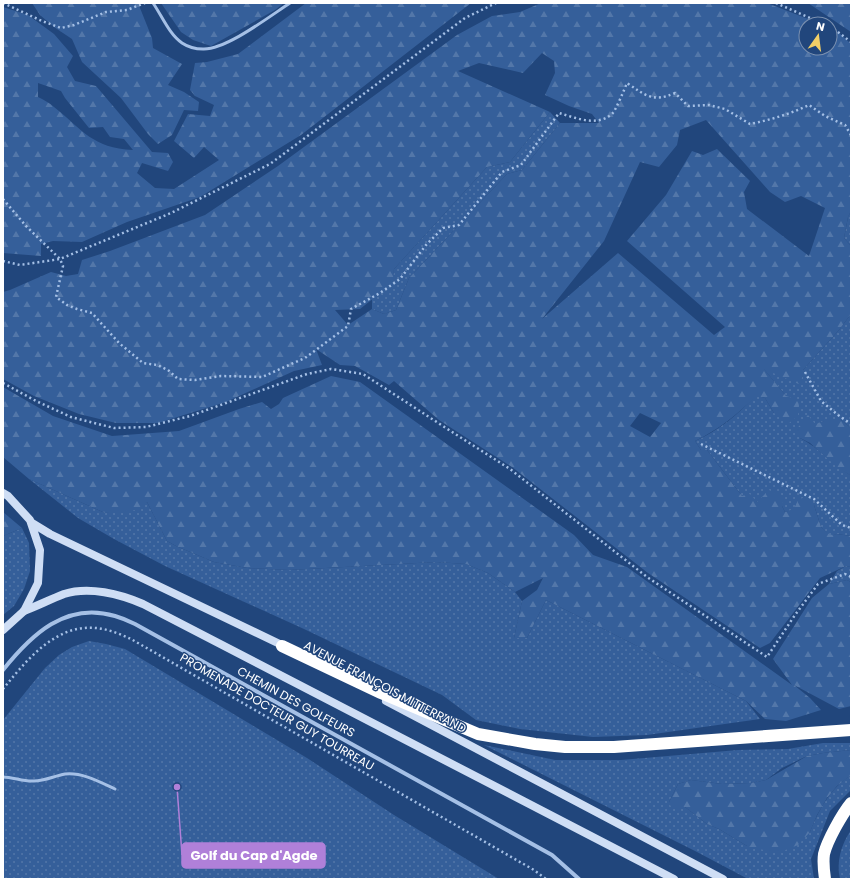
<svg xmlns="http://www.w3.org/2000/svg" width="854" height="882" font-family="Poppins,sans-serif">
	<defs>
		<pattern id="grass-dots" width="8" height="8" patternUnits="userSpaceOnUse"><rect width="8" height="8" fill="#355f9a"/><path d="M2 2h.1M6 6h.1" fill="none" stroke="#5377a9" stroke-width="1.8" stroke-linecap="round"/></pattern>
		<pattern id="forest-firs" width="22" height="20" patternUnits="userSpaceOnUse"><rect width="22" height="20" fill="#355f9a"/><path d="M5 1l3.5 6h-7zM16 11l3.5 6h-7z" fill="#5377a9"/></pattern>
	</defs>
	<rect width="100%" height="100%" fill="#21467c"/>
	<g fill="url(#grass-dots)">
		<polygon points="550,112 560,123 522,170 507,174 409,278 396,310 384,314 372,309 372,299 392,283 394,269 487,167 510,162"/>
		<polygon points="851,211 851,246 844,238 848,217"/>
		<path d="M851 314V428L841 420C819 420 816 423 800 438 818 447 832 464 850 475L851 484V536L837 534 830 536 821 527 814 505 785 512 782 506 757 502 742 496 707 450H701L695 441C718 431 739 414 756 395L765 398 774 413 786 396 763 368 803 370 839 330Z"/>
		<polygon points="29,479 105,513 147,502 167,541 176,546 214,562 247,568 289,570 436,562 466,564 488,573 515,592 522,601 514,638 527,638 546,600 746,701 760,719 647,735 593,737 520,729 476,720 442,695 304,629 165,566 114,539 78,518"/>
		<polygon points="22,528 29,543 30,571 24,589 14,606 3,615 3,536"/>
		<polygon points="846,566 851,567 851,582 847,580 829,584 837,571"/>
		<polygon points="89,641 106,644 125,649 307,758 394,815 499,879 3,879 3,720 45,668 59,655 72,647"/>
		<path d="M823 743H851V750L823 753 807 756 782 768 766 780 750 783 722 784 691 780 678 784 669 802 685 807 707 824 719 829 747 846 810 832C819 809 830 789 851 775V790L830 811 811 859 814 879H748L697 852 484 745 555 760H621L738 750 788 749Z"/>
		<path d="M851 830V879H840C836 862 841 845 851 830Z"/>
	</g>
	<g fill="url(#forest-firs)" fill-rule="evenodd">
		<polygon points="32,3 138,3 152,38 153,48 182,64 168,85 184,92 199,102 198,111 184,110 172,135 158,144 148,134 121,98 82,62 72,39 54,27 40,15"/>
		<polygon points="161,3 284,3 275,10 211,46 193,40 181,32"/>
		<path d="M306 3H471L301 135 200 197 127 222 82 242 53 241 41 244V256L3 253V7L28 15 54 34 73 56 67 67 75 81 96 86 152 152 168 153 173 162 168 171 142 163 137 173 155 188 174 189 219 160 204 147 194 158 174 141 188 114 210 116 214 105 195 96 190 90 195 63 207 62 238 54ZM38 83 61 91 65 98 89 128 103 127 110 137 124 139 133 150C92 148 83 130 54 107 50 103 44 100 38 97Z"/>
		<path d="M541 3H767L821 24H806V48H830V28L836 30 851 44V211L848 217 844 238 851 246V314L839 330 803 370 801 385 764 369 786 396 799 400 798 416 789 423 774 413 765 398 756 396C738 414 718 430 695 441L701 450H707L742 496 750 494 757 502 769 490 784 498 782 506 785 512 794 509 798 500 805 497 814 505 821 527 830 535 837 534 851 536V567L846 566 820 578 770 643 760 648 648 573 512 467 439 420 394 381 389 385 355 366 340 365 316 349 322 365 294 371 226 402 158 423H116L79 414 34 396 3 379V292L10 290 51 272 66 276 78 274 82 260 110 251 205 215 278 166 457 35 492 16 520 12ZM542 53 554 61 555 73 545 95 569 106 592 114 599 123H560L522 170 507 174 409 278 396 310 384 314 372 309 348 325 335 310 360 309 393 283 394 269 487 167 510 162 550 112 458 71 479 63 523 73ZM706 120 770 192 785 202 801 196 825 208 809 256 747 209 744 192 750 181 717 149 703 155 692 151 666 195 627 241 725 327 714 335 618 253 542 319 604 241 640 162 659 167 677 145 680 130ZM640 413 661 423 650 437 630 426Z"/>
		<polygon points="808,3 851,3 851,32"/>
		<polygon points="331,376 360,382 574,535 593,555 627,567 792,685 773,659 812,598 829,584 847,580 851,582 851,706 839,709 794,685 810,698 821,710 786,721 765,719 746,701 546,600 527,638 514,638 522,601 537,590 543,578 515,592 488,573 466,564 436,562 289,570 247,568 214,562 176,546 167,541 147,502 136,510 105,513 29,479 3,457 3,387 53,416 112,436 179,431 239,409 262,402 271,409 279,404 283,398"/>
		<polygon points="808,415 815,424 827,420 841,420 851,428 851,484 850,475 838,468 810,443 800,438 796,430"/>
		<polygon points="3,512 22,528 3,536"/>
		<polygon points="851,750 851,775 837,786 827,798 817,815 810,832 798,845 783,851 768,851 747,846 719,829 707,824 685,807 678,809 671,807 669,802 678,784 691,780 722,784 750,783 766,780 807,756 823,753"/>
	</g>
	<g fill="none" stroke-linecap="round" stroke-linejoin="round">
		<g stroke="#a5c0e6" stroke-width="2.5" stroke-dasharray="2 3" stroke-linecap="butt">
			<polyline points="3,3 42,21 61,28 74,25 106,12 127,10 145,3"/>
			<polyline points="776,3 824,24"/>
			<polyline points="830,26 851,42"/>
			<path d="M3 199 26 226 60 259 63 266 56 297 67 305 77 309 92 313 119 343 143 363 157 365 168 370 178 379 195 380 221 376 262 377 305 358 348 326 351 309 380 293 400 279 426 245 443 228 459 225 502 172 521 165 559 113C576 118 597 127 612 114 616 110 624 90 627 83 645 95 653 103 675 93L688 106 709 105 725 109 750 124C770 120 790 114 809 105L825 116 845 125 851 135"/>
			<polyline points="3,261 20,265 60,259 171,213 270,164 465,18 496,3"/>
			<polyline points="805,372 821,401 838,415 851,424"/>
			<polyline points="3,383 36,401 71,417 114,428 146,427 190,416 307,374 331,369 363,374 449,430 510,469 647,577 767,657 795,615 818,584 845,574 851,577"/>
			<polyline points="701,444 814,499 842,525 851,528"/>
			<path d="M3 689C26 661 55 624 96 628 108 629 120 634 131 639L534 870 546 879"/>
		</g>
		<g stroke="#a5c0e6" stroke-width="3">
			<path d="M153 3C162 16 169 34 182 43 188 47 196 49 203 49 226 50 270 16 290 3"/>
			<path d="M3 777C13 777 24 782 34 781 45 781 54 776 65 774 82 772 100 782 115 789"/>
		</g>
		<path stroke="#a5c0e6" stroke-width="4" d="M3 670C31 635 66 601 115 616 122 618 129 621 135 624L552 855 579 879"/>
		<g stroke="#cfdef5" stroke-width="8">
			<polyline points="3,493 8,496 30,520 40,550 38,583 24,611 3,630"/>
			<polyline points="32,523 50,534 286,647"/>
			<path d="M24 611C37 606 51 599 64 594 89 586 120 594 143 604L674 879"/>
			<polyline points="386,701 723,879"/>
		</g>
		<g stroke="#fff" stroke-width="12">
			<polyline points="282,646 381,693 478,734 535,744 565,747 614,747 851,730"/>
			<path d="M825 879C824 872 823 861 824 854 827 841 842 814 851 803"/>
		</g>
	</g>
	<g text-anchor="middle" stroke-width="3" stroke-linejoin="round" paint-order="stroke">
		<g font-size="12" fill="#fff" stroke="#21467c">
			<text transform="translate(385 687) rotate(28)" y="4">AVENUE FRANÇOIS MITTERRAND</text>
			<text transform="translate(296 702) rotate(29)" y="4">CHEMIN DES GOLFEURS</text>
			<text transform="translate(277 712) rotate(30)" y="4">PROMENADE DOCTEUR GUY TOURREAU</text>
		</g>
	</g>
	<path fill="none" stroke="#b080d9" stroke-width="1.5" d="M177 787L182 855"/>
	<circle fill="#b080d9" stroke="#21467c" stroke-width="1.5" cx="177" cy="787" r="4"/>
	<rect fill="#b080d9" stroke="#b080d9" stroke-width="1.5" x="182" y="843" width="143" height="25" rx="4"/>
	<g font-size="13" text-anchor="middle" font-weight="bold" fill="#fff">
		<text x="254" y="860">Golf du Cap d'Agde</text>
	</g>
	<rect width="854" height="882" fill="none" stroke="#ffffff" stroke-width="8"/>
	<g transform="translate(818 36) rotate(14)"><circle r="19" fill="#21467c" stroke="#7a90b0"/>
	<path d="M0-3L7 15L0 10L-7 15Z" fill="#f2cf67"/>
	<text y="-6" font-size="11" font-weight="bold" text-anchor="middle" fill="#ffffff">N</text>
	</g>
</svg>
